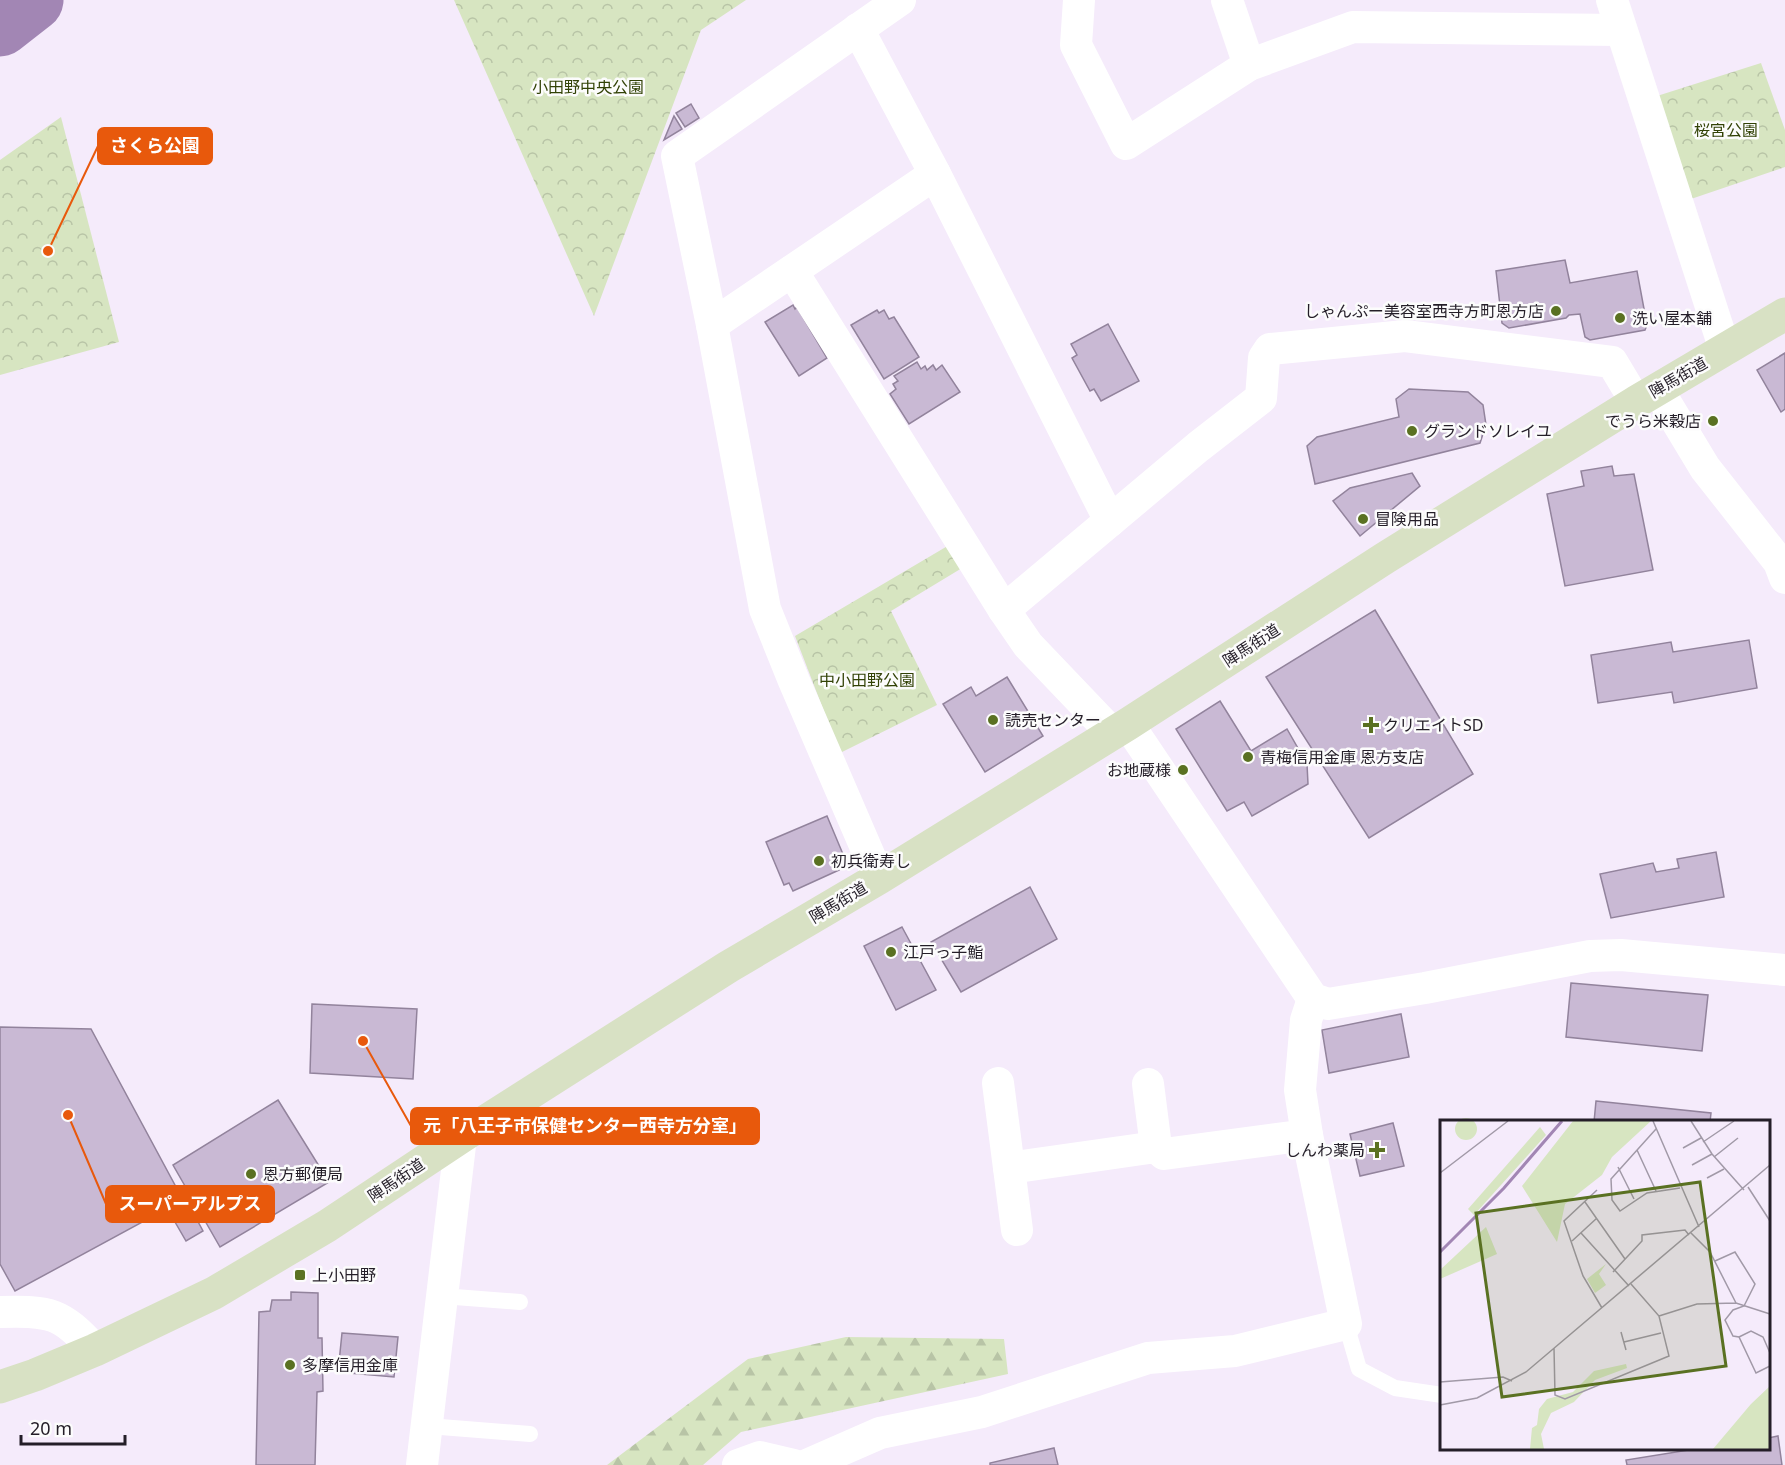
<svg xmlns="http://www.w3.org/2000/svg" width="1785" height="1465" font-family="'Noto Sans','Noto Sans JP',sans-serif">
	<defs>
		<pattern id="forest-firs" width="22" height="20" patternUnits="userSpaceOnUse" patternTransform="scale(1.5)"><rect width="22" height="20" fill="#d7e5c1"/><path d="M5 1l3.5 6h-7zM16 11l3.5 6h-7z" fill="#b8c4a6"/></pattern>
		<pattern id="park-crowns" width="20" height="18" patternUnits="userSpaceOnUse" patternTransform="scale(1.5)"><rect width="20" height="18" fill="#d7e5c1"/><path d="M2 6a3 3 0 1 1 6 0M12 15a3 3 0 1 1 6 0" fill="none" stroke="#b8c4a6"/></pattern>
	</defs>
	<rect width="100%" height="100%" fill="#f5ebfb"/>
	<polygon fill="url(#forest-firs)" points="846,1337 1004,1339 1008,1374 741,1432 703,1465 607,1465 748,1359"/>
	<g fill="url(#park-crowns)">
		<polygon points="454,0 746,0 701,30 594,316"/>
		<polygon points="1761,63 1785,130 1785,167 1691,199 1657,96"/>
		<polygon points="61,117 119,342 0,375 0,160"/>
		<polygon points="956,541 967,565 891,611 937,705 840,753 795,636"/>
	</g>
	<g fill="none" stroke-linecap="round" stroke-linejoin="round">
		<polyline stroke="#a286b4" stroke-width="63" points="0,25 32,0"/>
	</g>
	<g fill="#c9b9d4" stroke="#92839c" stroke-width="1.5">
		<polygon points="691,104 699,118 685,127 676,113"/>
		<polygon points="674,116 682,129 664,140"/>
		<polygon points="1565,260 1570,283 1637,271 1647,325 1645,330 1590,340 1585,337 1580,314 1569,315 1566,318 1509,328 1502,323 1496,271"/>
		<polygon points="793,305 795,309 797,307 827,358 799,376 765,322"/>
		<polygon points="877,310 879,313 884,310 889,319 894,317 919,357 884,379 851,325"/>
		<polygon points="1108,324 1139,381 1101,401 1094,389 1090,391 1072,358 1077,355 1071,344"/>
		<polygon points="1785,353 1785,409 1781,412 1757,370"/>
		<polygon points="917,362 921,369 925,366 927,370 933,365 936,370 942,365 960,392 909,424 890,394 896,389 893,384 898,381 894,376"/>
		<polygon points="1409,389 1468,392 1483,405 1486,425 1480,443 1315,484 1307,446 1317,437 1399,417 1396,399"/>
		<polygon points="1612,466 1614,476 1634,474 1653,570 1565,586 1547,494 1584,486 1581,471"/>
		<polygon points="1412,473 1420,486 1360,536 1333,501 1350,488"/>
		<polygon points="1375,610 1473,774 1369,838 1266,677"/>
		<polygon points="1749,640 1757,688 1674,703 1672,692 1598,703 1591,655 1671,642 1673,652"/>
		<polygon points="1007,677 1043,736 985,772 943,704 971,687 976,696"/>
		<polygon points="1220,701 1251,751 1287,729 1307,764 1308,784 1252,816 1244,802 1227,811 1176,729"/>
		<polygon points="827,816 845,859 836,862 839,870 793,891 789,883 784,885 766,842"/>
		<polygon points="1716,852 1724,897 1611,918 1600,874 1653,863 1656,872 1679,868 1677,859"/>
		<polygon points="1030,887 1057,939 961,992 931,942"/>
		<polygon points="902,927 936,990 896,1010 864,946"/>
		<polygon points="1571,983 1708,995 1702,1051 1566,1037"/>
		<polygon points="312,1004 417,1009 413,1079 310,1073"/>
		<polygon points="1401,1014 1409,1057 1329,1073 1322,1030"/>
		<polygon points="0,1027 91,1029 183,1200 15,1291 0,1264"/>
		<polygon points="278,1100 329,1182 220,1247 173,1165"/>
		<polygon points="1596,1101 1711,1113 1710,1122 1594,1122"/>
		<polygon points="1393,1123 1404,1166 1360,1176 1350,1134"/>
		<polygon points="189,1205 203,1231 186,1241 171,1215"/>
		<polygon points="291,1292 318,1293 318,1338 322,1338 323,1391 317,1392 315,1465 256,1465 259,1312 270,1311 272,1300 291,1300"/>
		<polygon points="342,1333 398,1337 394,1377 338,1372"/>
		<polygon points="1778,1436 1782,1465 1627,1465 1626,1460 1701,1448 1768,1448 1768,1438"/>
		<polygon points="1054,1448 1058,1465 990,1465 990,1463"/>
	</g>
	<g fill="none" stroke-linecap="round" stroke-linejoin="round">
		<g stroke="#fff" stroke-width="16">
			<polyline points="442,1296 520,1302"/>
			<polyline points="1346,1324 1359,1369 1395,1388 1442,1395"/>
			<polyline points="428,1426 530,1434"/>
		</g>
		<g stroke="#fff" stroke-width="32">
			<polyline points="1079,0 1076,45 1126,144 1249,65 1353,27 1621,30"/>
			<polyline points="1227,0 1249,65"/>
			<polyline points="1612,0 1725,350"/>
			<polyline points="858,29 935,174 1110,521"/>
			<polyline points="792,271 1004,610 1028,645 1112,733"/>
			<polyline points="712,325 935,174"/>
			<polyline points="1658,390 1705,468 1779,562 1785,578"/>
			<polyline points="1004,610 1198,447 1261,398 1264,358 1270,349 1405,336 1612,362 1636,402"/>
			<polyline points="1128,724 1313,999 1328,1004 1425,988 1590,956 1621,955 1785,970"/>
			<polyline points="879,878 794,681 765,609 712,325 677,156 900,0"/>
			<polyline points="998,1083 1017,1230"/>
			<polyline points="1148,1084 1156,1147"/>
			<polyline points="1009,1168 1156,1147 1164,1154 1307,1135"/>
			<path d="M0 1312C51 1311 60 1312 95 1350"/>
			<polyline points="422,1465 461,1137"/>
			<polyline points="738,1465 760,1457 794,1465"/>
			<polyline points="807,1465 880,1433 982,1412 1148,1358 1235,1351 1346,1324 1307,1135 1300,1090 1306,1020 1313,999"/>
		</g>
		<polyline stroke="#d8e1c4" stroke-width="33" points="0,1387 35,1375 95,1350 214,1293 327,1226 461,1137 728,967 879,878 1128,724 1385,558 1636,402 1785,314"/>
	</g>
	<g fill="#5a7122" stroke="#fcfcfc" stroke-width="2">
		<circle cx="1556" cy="311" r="6"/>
		<circle cx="1620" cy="318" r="6"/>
		<circle cx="1713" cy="421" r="6"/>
		<circle cx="1412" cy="431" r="6"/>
		<circle cx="1363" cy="519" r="6"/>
		<circle cx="993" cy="720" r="6"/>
		<path d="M1368 716h6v6h6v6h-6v6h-6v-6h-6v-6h6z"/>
		<circle cx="1248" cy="757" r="6"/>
		<circle cx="1183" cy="770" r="6"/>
		<circle cx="819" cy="861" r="6"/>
		<circle cx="891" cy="952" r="6"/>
		<path d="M1374 1141h6v6h6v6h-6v6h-6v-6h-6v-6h6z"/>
		<circle cx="251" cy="1174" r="6"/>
		<rect x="294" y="1269" width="12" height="12" rx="3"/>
		<circle cx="290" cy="1365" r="6"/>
	</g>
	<g text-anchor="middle" stroke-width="5" stroke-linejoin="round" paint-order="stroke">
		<g font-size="16" fill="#324206" stroke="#fcfcfc">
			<text x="588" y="93">小田野中央公園</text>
			<text x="1726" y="136">桜宮公園</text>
			<text x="867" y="686">中小田野公園</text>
		</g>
		<g font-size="16" fill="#241e28" stroke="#fcfcfc" text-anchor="start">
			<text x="1544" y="317" text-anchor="end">しゃんぷー美容室西寺方町恩方店</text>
			<text x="1632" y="324">洗い屋本舗</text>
			<text x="1701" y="427" text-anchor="end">でうら米穀店</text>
			<text x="1424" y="437">グランドソレイユ</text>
			<text x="1375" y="525">冒険用品</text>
			<text x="1005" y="726">読売センター</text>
			<text x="1383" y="731">クリエイトSD</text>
			<text x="1260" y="763">青梅信用金庫 恩方支店</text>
			<text x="1171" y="776" text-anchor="end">お地蔵様</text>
			<text x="831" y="867">初兵衛寿し</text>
			<text x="903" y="958">江戸っ子鮨</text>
			<text x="1365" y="1156" text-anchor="end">しんわ薬局</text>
			<text x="263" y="1180">恩方郵便局</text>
			<text x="312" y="1281">上小田野</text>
			<text x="302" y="1371">多摩信用金庫</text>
		</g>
		<g font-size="16" fill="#241e28" stroke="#fcfcfc">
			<text transform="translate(1678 377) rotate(-30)" y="6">陣馬街道</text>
			<text transform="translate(1251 645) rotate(-33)" y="6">陣馬街道</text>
			<text transform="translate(838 902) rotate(-31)" y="6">陣馬街道</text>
			<text transform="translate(396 1180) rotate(-34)" y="6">陣馬街道</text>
		</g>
	</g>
	<g transform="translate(1440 1120)">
		<rect width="330" height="330" fill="#f5ebfb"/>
		<path d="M15 9a11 11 0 1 1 22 0a11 11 0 1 1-22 0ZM100 7 106 15 34 95 28 89ZM186 244 187 248 155 260 134 282 111 293 101 314 104 329H90L92 308 97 305 99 289 107 279 133 272 154 251ZM330 266V329H273L311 284Z" fill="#d7e5c1"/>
		<path d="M133 1H211L172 37 162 55 125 84 117 122 82 66ZM46 107 57 134 0 159V150ZM166 144 159 154 166 165 155 173 147 159Z" fill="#d7e5c1"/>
		<path fill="none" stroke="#a286b4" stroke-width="3" d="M0 132 64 68 122 1"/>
		<path fill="none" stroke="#a199a7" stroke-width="1.5" d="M213 1 259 107M251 1 272 34 304 70M216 9 171 59 172 80 180 91 207 73 240 68M263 22 294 1M243 28 261 18M197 30 216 71M274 37 298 18M252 45 272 34M178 47 194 79M0 53 68 1M267 58 284 49M308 67 330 101M157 70 124 101 143 156 162 188M145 82 185 139M141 113 189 166M251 113 270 132 296 183M132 121 157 98M275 141 295 132 315 164 304 186 293 190 285 200 293 216 299 217 316 253 330 246M173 152 202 121V115L245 110 249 115M219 196 257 184 296 183 330 194M181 212 186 230M299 217 311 211 323 217 330 233M184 222 221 213M114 228 115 275 125 279 229 236 219 196 191 164M0 262 63 257 72 261M0 285 37 278 86 252 330 45"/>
		<path fill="#5a7122" fill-opacity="0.15" stroke="#5a7122" stroke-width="3" d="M260 62 286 246 62 277 36 93Z"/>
		<rect width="330" height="330" fill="none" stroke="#241e28" stroke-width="3"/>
	</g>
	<path fill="none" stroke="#e8590c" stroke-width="2" d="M48 251L98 146M363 1041L411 1126M68 1115L106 1204"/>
	<g fill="#e8590c" stroke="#fcfcfc" stroke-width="2">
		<circle cx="48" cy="251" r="6"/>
		<circle cx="363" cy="1041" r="6"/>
		<circle cx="68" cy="1115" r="6"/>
	</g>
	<g fill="#e8590c" stroke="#e8590c" stroke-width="2">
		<rect x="98" y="128" width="114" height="36" rx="6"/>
		<rect x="411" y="1108" width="348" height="36" rx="6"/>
		<rect x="106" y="1186" width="168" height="36" rx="6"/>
	</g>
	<g font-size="18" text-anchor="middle" font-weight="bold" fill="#fff">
		<text x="155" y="152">さくら公園</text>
		<text x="585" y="1132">元「八王子市保健センター西寺方分室」</text>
		<text x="190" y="1210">スーパーアルプス</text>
	</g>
	<path d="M21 1435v9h104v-9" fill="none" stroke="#241e28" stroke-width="3"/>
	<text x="30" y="1435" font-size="18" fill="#241e28" stroke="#fcfcfc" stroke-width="4.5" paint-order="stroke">20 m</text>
</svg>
